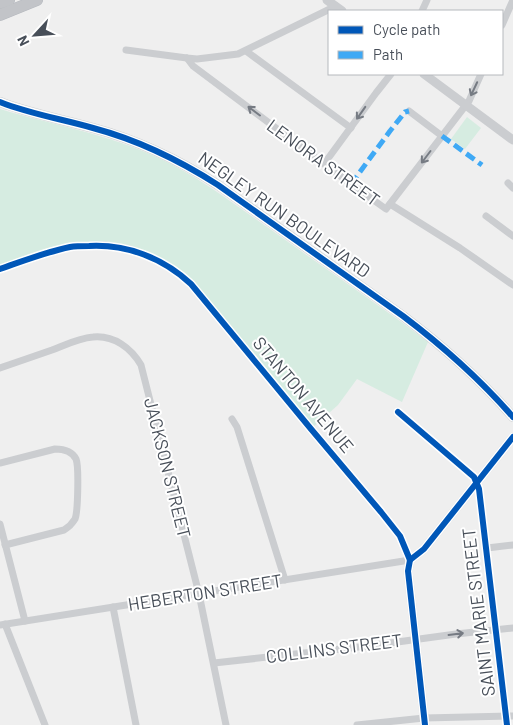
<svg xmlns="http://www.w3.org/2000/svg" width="513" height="725" font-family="Barlow,sans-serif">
	<rect width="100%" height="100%" fill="#efefef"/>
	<g fill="#d6ece1">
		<path d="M0 109C53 125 108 134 159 158 199 177 234 204 270 229 313 260 357 290 400 321L428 342 402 402 357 379 338 405 311 429 184 277 156 259 105 245 72 247 0 269Z"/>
		<polygon points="467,117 481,128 465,149 451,139"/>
	</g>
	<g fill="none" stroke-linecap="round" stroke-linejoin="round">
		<defs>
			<g id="trunk">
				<polyline points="0,3 9,0"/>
				<polyline points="0,15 37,0"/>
			</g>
		</defs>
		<use href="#trunk" stroke="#b5b8be" stroke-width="12"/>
		<g stroke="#cbcdd0" stroke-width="7">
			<polyline points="422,11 427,0"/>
			<polyline points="502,25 513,0"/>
			<polyline points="126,50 187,58 197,59 238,54 336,6"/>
			<polyline points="246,51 351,128"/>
			<polyline points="187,58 193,66 351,184 386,209 469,101 481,74"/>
			<polyline points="409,111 442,136"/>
			<polyline points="324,164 376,93 391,74"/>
			<polyline points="508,183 513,188"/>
			<polyline points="390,204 460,248 513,285"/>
			<polyline points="486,216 513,236"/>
			<polyline points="0,269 41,255 72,247 105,245 130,249 156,259 184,277 204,299 311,429 381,512 400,536 410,560 0,625"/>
			<path d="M0 368C17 362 35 356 52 350 65 345 79 338 93 337 114 335 131 348 141 365L199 594 226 725"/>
			<polyline points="398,412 474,477 479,489 507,725"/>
			<polyline points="232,419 237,427 285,580"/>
			<path d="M0 463 55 449C63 449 72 451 76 459 79 466 78 512 75 519 72 524 69 527 64 530L5 545"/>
			<polyline points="0,524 25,621"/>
			<polyline points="487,548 513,545"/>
			<polyline points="113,607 136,725"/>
			<polyline points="5,624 45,725"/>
			<polyline points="214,663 368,646 456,634 513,628"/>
			<polyline points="357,725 424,718 513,716"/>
		</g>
		<g stroke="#cbcdd0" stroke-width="9">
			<polyline points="327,0 342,11"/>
			<polyline points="424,74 513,140"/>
			<polyline points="425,725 408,571 410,560 424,549 513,437"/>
		</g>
		<path stroke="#cccfd1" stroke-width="10" d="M0 102C30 114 62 119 93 128 138 140 179 160 218 185L403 316C444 347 479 378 513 417"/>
		<use href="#trunk" stroke="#c2c4c8" stroke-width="11"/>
		<g stroke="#3fa9f5" stroke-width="5" stroke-dasharray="10 5" stroke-linecap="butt">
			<polyline points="442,136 482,165"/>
			<polyline points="351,184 390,131 405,112 409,111"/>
		</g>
		<defs>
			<g id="cycleway">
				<path d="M0 102C30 114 62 119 93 128 138 140 179 160 218 185L403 316C444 347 479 378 513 417"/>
				<path d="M0 269C23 261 46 252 70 247 76 246 83 246 89 246 127 244 163 258 191 284L311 429 381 512 400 536 410 560 408 571 425 725"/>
				<polyline points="398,412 474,477 479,489 507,725"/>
				<polyline points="410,560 424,549 513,437"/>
			</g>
		</defs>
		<use href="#cycleway" stroke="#fff" stroke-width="9"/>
		<use href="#cycleway" stroke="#0057b8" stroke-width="6"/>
	</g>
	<defs><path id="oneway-shaft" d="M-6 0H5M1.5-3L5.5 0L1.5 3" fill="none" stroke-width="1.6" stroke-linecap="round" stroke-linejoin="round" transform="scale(1.25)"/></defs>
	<g stroke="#767b83">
		<use href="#oneway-shaft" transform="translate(474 89) rotate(115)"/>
		<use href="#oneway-shaft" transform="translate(254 111) rotate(-143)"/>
		<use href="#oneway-shaft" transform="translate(361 113) rotate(125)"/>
		<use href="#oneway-shaft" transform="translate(426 157) rotate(127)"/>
		<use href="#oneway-shaft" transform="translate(456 634) rotate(-7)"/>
	</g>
	<g text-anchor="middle" stroke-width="4" stroke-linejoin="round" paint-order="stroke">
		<g font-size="18" fill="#484f59" stroke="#fff">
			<text transform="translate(323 163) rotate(36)" y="6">LENORA STREET</text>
			<text transform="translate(284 215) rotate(35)" y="6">NEGLEY RUN BOULEVARD</text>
			<text transform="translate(303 395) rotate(50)" y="6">STANTON AVENUE</text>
			<text transform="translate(167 468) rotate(76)" y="6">JACKSON STREET</text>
			<text transform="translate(205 593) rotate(-9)" y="6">HEBERTON STREET</text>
			<text transform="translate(479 612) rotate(-97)" y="6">SAINT MARIE STREET</text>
			<text transform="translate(334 649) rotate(-7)" y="6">COLLINS STREET</text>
		</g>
	</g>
	<rect x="328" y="10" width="175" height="65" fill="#ffffff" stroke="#b6b9bd"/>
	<rect x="338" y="26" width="25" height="8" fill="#0057b8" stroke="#b6b9bd"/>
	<text x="373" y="35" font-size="15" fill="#484f59">Cycle path</text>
	<rect x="338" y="51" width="25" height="8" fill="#3fa9f5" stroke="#b6b9bd"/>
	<text x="373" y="60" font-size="15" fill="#484f59">Path</text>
	<g transform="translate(35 35) rotate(244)" stroke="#ffffff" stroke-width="4" paint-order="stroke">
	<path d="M0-4L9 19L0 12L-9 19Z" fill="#484f59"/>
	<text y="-8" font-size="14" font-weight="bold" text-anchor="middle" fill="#484f59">N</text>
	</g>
</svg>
